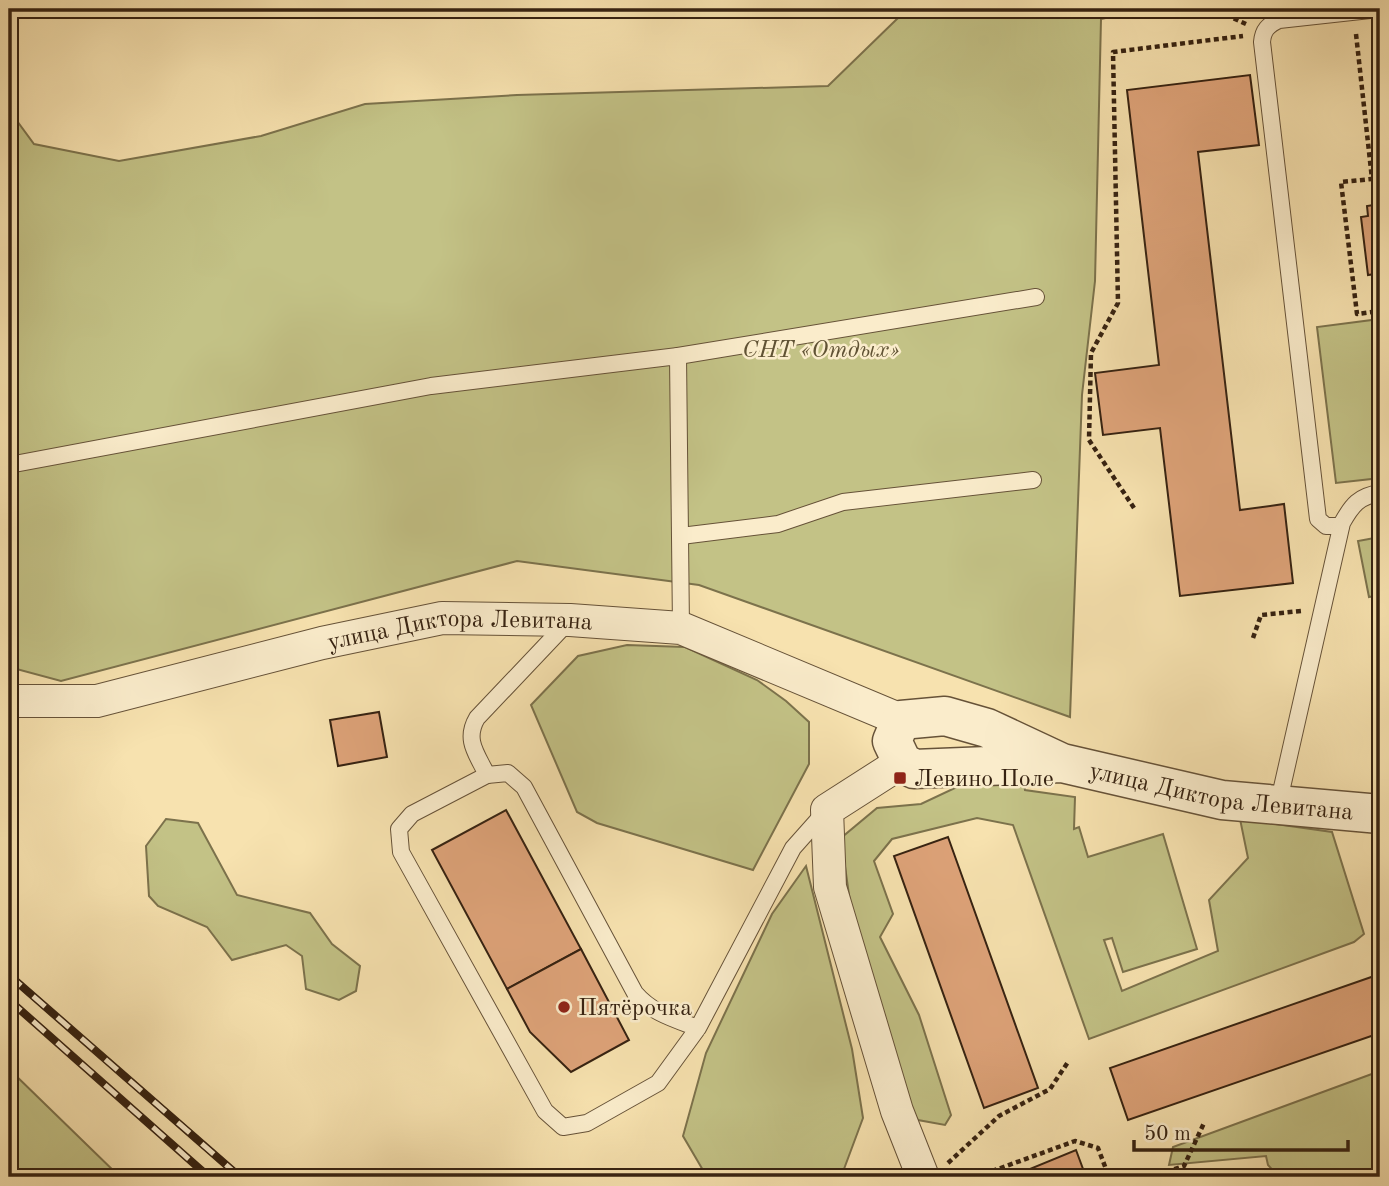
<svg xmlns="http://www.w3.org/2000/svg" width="1389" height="1186" font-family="'Old Standard TT',serif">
	<rect width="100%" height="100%" fill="#f7e2af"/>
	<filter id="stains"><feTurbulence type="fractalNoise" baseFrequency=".00286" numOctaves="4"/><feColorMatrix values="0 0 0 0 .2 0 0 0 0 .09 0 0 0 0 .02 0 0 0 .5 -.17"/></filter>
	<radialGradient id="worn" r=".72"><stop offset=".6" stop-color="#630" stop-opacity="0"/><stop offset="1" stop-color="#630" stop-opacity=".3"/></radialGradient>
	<g fill="#c3c286" stroke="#7c724c" stroke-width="2">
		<polygon points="982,9 1147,9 1101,19 1095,281 1082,395 1070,717 699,585 517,561 61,681 9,667 9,110 34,144 119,161 261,136 365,104 517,95 828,86 899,17"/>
		<polygon points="1380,319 1380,478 1336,483 1317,327"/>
		<polygon points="1380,537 1380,595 1369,597 1358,541"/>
		<polygon points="627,645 685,647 757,680 786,701 809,722 809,764 753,870 597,823 577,812 531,705 578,656"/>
		<polygon points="993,770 1022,775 1025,790 1075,797 1074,829 1079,827 1088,857 1163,834 1197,949 1123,972 1112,938 1104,940 1122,991 1218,951 1209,900 1248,858 1240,819 1332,832 1364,934 1354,942 1089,1039 1013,825 977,818 892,839 874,861 893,914 880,937 919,1015 951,1115 945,1125 918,1120 904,1099 856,945 841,838 877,808 921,804"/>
		<polygon points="166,819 198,823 237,895 310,913 332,944 360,966 356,991 339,1000 306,989 302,956 286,945 232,960 207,927 158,906 149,896 146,846"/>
		<polygon points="806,866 852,1049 863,1118 841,1177 707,1177 683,1136 706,1053 772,914"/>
		<polygon points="9,1069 120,1177 9,1177"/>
		<polygon points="1380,1071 1380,1177 1279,1177 1268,1165 1266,1156 1169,1165 1173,1147"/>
	</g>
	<g fill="#dea379" stroke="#362211" stroke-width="2">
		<polygon points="1250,75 1259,145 1198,152 1240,510 1284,504 1293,583 1180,596 1160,428 1103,435 1095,373 1159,365 1127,90"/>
		<polygon points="1380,204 1380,283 1376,284 1375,274 1368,275 1361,217 1368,216 1367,206"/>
		<polygon points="379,712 387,757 338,766 330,720"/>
		<polygon points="506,810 581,949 507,989 432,850"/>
		<polygon points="948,837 1038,1088 984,1108 894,856"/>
		<polygon points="581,949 629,1040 571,1072 530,1032 507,989"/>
		<polygon points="1380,974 1380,1033 1128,1120 1110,1068"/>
		<polygon points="1076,1150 1086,1177 1021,1177 1020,1173"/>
	</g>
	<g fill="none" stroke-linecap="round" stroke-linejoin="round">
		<defs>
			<g id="service">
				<polyline points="678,356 1036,297"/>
				<polyline points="9,465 431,386 678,356 681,628"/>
				<path d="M1341 526H1326L1318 519 1262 42C1263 30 1268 25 1279 20L1379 9"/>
				<polyline points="681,536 778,524 843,502 1033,480"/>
				<path d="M487 775C477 754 464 740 477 718L568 622"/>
				<path d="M1278 805 1342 523C1352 505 1359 496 1380 493"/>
				<path d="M698 1028C674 1019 652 1013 635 993L524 787 508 773 487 775 412 814 399 829 401 852 545 1111 563 1127 587 1123 658 1083 698 1028 793 848 825 812"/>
			</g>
			<g id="minor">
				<path id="s1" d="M9 701H97L322 643 442 618 570 620 681 628 901 720"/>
				<polyline points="902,762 827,810 830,887 897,1111 923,1177"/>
			</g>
			<g id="tertiary">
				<path id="s2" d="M1062 763 914 769 902 762 892 741 901 720 945 716 987 728 1062 763 1222 800 1380 814"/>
			</g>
		</defs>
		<use href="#service" stroke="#665238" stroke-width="18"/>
		<use href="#minor" stroke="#665238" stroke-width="34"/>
		<use href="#tertiary" stroke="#665238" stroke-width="41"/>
		<g stroke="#362211" stroke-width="4.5" stroke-dasharray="5 3.5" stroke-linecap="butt">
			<polyline points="1220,9 1226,15 1246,24"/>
			<polyline points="1356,34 1372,179 1341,182 1357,314 1380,311"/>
			<polyline points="1134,508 1089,440 1091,353 1118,303 1113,52 1243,36"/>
			<polyline points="1253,638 1261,615 1301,611"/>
			<polyline points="948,1163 999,1116 1050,1089 1068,1062"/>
			<polyline points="976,1177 1075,1141 1098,1148 1109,1177"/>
			<polyline points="1150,1177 1184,1166 1204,1123"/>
		</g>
		<use href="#service" stroke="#faeccb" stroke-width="16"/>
		<use href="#minor" stroke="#faeccb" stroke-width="32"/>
		<use href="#tertiary" stroke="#faeccb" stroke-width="38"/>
		<defs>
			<g id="rail">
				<polyline points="9,975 240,1177"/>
				<polyline points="9,1000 209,1177"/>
			</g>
		</defs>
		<use href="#rail" stroke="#362211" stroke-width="8"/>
		<use href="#rail" stroke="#faeccb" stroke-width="5" stroke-dasharray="16" stroke-linecap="butt"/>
	</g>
	<g fill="#8f2418" stroke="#faeccb" stroke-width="2.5">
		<rect x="893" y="771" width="14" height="14" rx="3.5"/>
		<circle cx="564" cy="1007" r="7"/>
	</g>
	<g text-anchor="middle" stroke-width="5" stroke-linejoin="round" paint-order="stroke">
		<g font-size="24" font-style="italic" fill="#605234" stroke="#faeccb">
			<text x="821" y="357">СНТ «Отдых»</text>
		</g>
		<g font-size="24" fill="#362211" stroke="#faeccb">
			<text dy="8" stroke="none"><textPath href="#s1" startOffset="460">улица Диктора Левитана</textPath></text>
			<text dy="8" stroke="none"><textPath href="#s2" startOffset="541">улица Диктора Левитана</textPath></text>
		</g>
		<g font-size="24" fill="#362211" stroke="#faeccb" text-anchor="start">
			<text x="914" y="786">Левино Поле</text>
			<text x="578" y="1015">Пятёрочка</text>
		</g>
	</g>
	<rect width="1389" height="1186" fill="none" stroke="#f7e2af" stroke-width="35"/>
	<rect x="10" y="10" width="1368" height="1165" fill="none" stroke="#362211" stroke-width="3.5"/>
	<rect x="18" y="18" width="1354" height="1151" fill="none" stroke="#362211" stroke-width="2"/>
	<path d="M1134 1140v10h214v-10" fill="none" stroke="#362211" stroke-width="3.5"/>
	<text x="1144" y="1140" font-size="21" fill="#362211" stroke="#faeccb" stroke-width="5" paint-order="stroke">50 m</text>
	<rect width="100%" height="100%" filter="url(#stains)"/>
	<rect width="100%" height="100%" fill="url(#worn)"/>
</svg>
